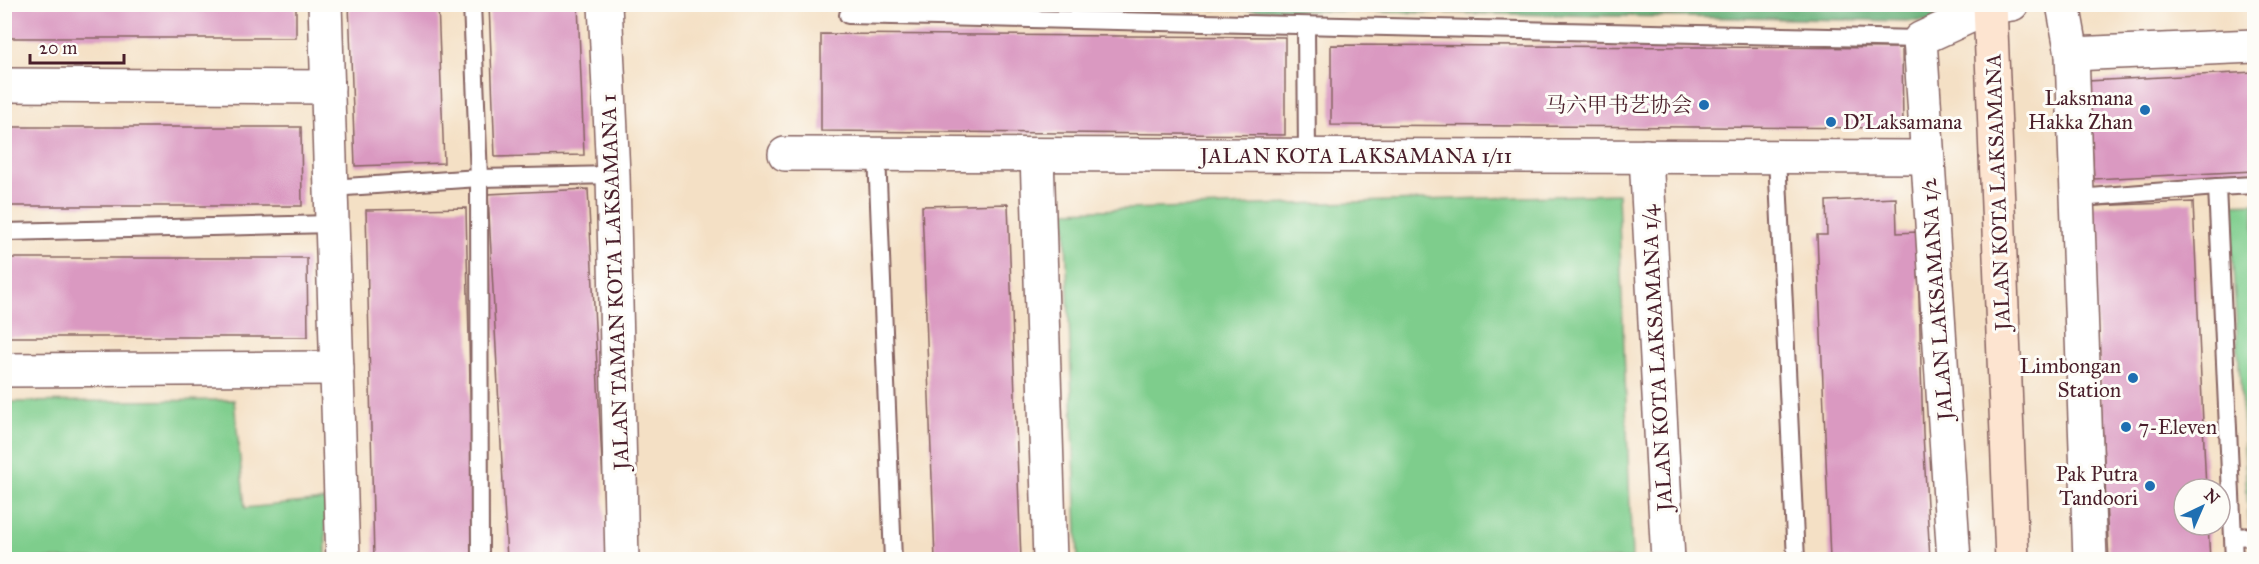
<svg xmlns="http://www.w3.org/2000/svg" width="2259" height="564" font-family="'IM FELL Great Primer','Noto Serif SC',serif">
	<rect width="100%" height="100%" fill="#fdfcf7"/>
	<filter id="ink" filterUnits="userSpaceOnUse"><feTurbulence type="fractalNoise" baseFrequency=".0167" numOctaves="2"/><feDisplacementMap in="SourceGraphic" scale="12" xChannelSelector="R" yChannelSelector="G"/><feConvolveMatrix kernelMatrix="1 2 1 2 8 2 1 2 1" color-interpolation-filters="sRGB"/></filter>
	<filter id="wash" filterUnits="userSpaceOnUse"><feTurbulence type="fractalNoise" baseFrequency=".008" numOctaves="4" result="noise"/><feDisplacementMap in="SourceGraphic" scale="24" xChannelSelector="R" yChannelSelector="G"/><feGaussianBlur stdDeviation="1.35" result="paint"/><feColorMatrix in="noise" values="0 0 0 0 0 0 0 0 0 0 0 0 0 0 0 0 0 1.4 0 .05"/><feComposite in="paint" operator="in"/></filter>
	<g filter="url(#wash)">
		<rect width="100%" height="100%" fill="#f4e0c5"/>
		<g fill="#7ecd8c" stroke="#64765c" stroke-width="1.5">
			<polygon points="1618,194 1632,559 1078,559 1065,211"/>
			<polygon points="2254,203 2254,525 2249,525 2229,204"/>
			<polygon points="234,400 245,508 325,500 326,559 5,559 4,402"/>
		</g>
		<polygon fill="#66b078" stroke="#586852" stroke-width="1.5" points="1967,4 1968,22 970,5"/>
		<g id="blocks">
			<g fill="#da99c1">
				<polygon points="349,4 438,4 444,163 355,166"/>
				<polygon points="489,4 578,4 584,155 495,157"/>
				<rect x="4" y="5" width="292" height="33"/>
				<polygon points="821,34 1285,37 1285,135 821,131"/>
				<polygon points="1331,45 1902,48 1903,128 1331,125"/>
				<polygon points="2254,72 2254,171 2094,179 2088,81"/>
				<polygon points="4,127 301,127 302,206 4,206"/>
				<polygon points="588,189 607,560 507,560 488,194"/>
				<polygon points="1896,198 1897,233 1917,232 1923,433 1930,560 1830,560 1817,235 1827,235 1826,201"/>
				<polygon points="2193,202 2206,489 2184,489 2184,525 2208,525 2210,560 2109,560 2091,206"/>
				<polygon points="1008,204 1021,560 935,560 922,206"/>
				<polygon points="466,208 474,560 374,560 366,210"/>
				<polygon points="5,258 307,258 308,337 5,337"/>
			</g>
		</g>
	</g>
	<g filter="url(#ink)">
		<use href="#blocks" fill-opacity="0" stroke="#866361" stroke-width="1.5"/>
		<g fill="none" stroke-linecap="round" stroke-linejoin="round">
			<defs>
				<g id="lane">
					<polyline points="472,4 479,178 480,560"/>
					<polyline points="848,15 1920,39"/>
					<polyline points="1306,26 1307,156"/>
					<polyline points="877,154 893,560"/>
					<polyline points="1777,157 1796,560"/>
					<polyline points="331,188 479,178 613,175"/>
					<polyline points="2078,198 2217,187"/>
					<polyline points="4,232 332,224"/>
					<polyline points="2234,537 2254,536"/>
					<polyline points="2234,560 2217,187 2254,185"/>
				</g>
				<g id="street">
					<polyline points="325,4 343,560"/>
					<polyline points="605,4 613,175 622,560"/>
					<polyline points="2063,4 2072,54 2090,560"/>
					<polyline points="2072,54 2254,46"/>
					<polyline points="4,85 328,87"/>
					<polyline points="785,154 1927,157"/>
					<polyline points="1037,155 1050,560"/>
					<polyline points="1646,156 1668,560"/>
					<polyline points="4,370 337,368"/>
					<polyline points="1954,560 1920,39 1990,7 2012,4"/>
				</g>
				<polyline id="secondary" points="1990,4 2012,560"/>
			</defs>
			<use href="#lane" stroke="#866361" stroke-width="20"/>
			<use href="#street" stroke="#866361" stroke-width="36"/>
			<use href="#secondary" stroke="#866361" stroke-width="36"/>
			<use href="#lane" stroke="#fff" stroke-width="16"/>
			<use href="#street" stroke="#fff" stroke-width="33"/>
			<use href="#secondary" stroke="#fde4d0" stroke-width="33"/>
		</g>
	</g>
	<g fill="#1f6fb2" stroke="#fdfcf7" stroke-width="2">
		<circle cx="1704" cy="105" r="6"/>
		<circle cx="2145" cy="110" r="6"/>
		<circle cx="1831" cy="122" r="6"/>
		<circle cx="2133" cy="378" r="6"/>
		<circle cx="2126" cy="427" r="6"/>
		<circle cx="2150" cy="486" r="6"/>
	</g>
	<g text-anchor="middle" stroke-width="6" stroke-linejoin="round" paint-order="stroke">
		<g font-size="21" fill="#4a1f2b" stroke="#fdfcf7" text-anchor="end">
			<text x="2133" y="105">Laksmana<tspan x="2133" dy="24">Hakka Zhan</tspan></text>
			<text x="1692" y="112">马六甲书艺协会</text>
			<text x="1843" y="129" text-anchor="start">D’Laksamana</text>
			<text x="2121" y="373">Limbongan<tspan x="2121" dy="24">Station</tspan></text>
			<text x="2138" y="434" text-anchor="start">7-Eleven</text>
			<text x="2138" y="481">Pak Putra<tspan x="2138" dy="24">Tandoori</tspan></text>
		</g>
		<g font-size="21" fill="#4a1f2b" stroke="#fdfcf7">
			<text x="1356" y="163">JALAN KOTA LAKSAMANA 1/11</text>
			<text transform="translate(1998 192) rotate(-92)" y="7">JALAN KOTA LAKSAMANA</text>
			<text transform="translate(615 282) rotate(-92)" y="7">JALAN TAMAN KOTA LAKSAMANA 1</text>
			<text transform="translate(1937 299) rotate(-94)" y="7">JALAN LAKSAMANA 1/2</text>
			<text transform="translate(1657 358) rotate(-93)" y="7">JALAN KOTA LAKSAMANA 1/4</text>
		</g>
	</g>
	<rect width="2259" height="564" fill="none" stroke="#fdfcf7" stroke-width="24"/>
	<g transform="translate(2202 507) rotate(44)"><circle r="28" fill="#fdfcf7" stroke="#b5a4a5" stroke-width="1.5"/>
	<path d="M0-4.5L10 22L0 15L-10 22Z" fill="#1f6fb2"/>
	<text y="-9" font-size="16" font-weight="bold" text-anchor="middle" fill="#4a1f2b">N</text>
	</g>
	<path d="M30 54v9h94v-9" fill="none" stroke="#4a1f2b" stroke-width="3"/>
	<text x="39" y="54" font-size="18" fill="#4a1f2b" stroke="#fdfcf7" stroke-width="4.5" paint-order="stroke">20 m</text>
</svg>
